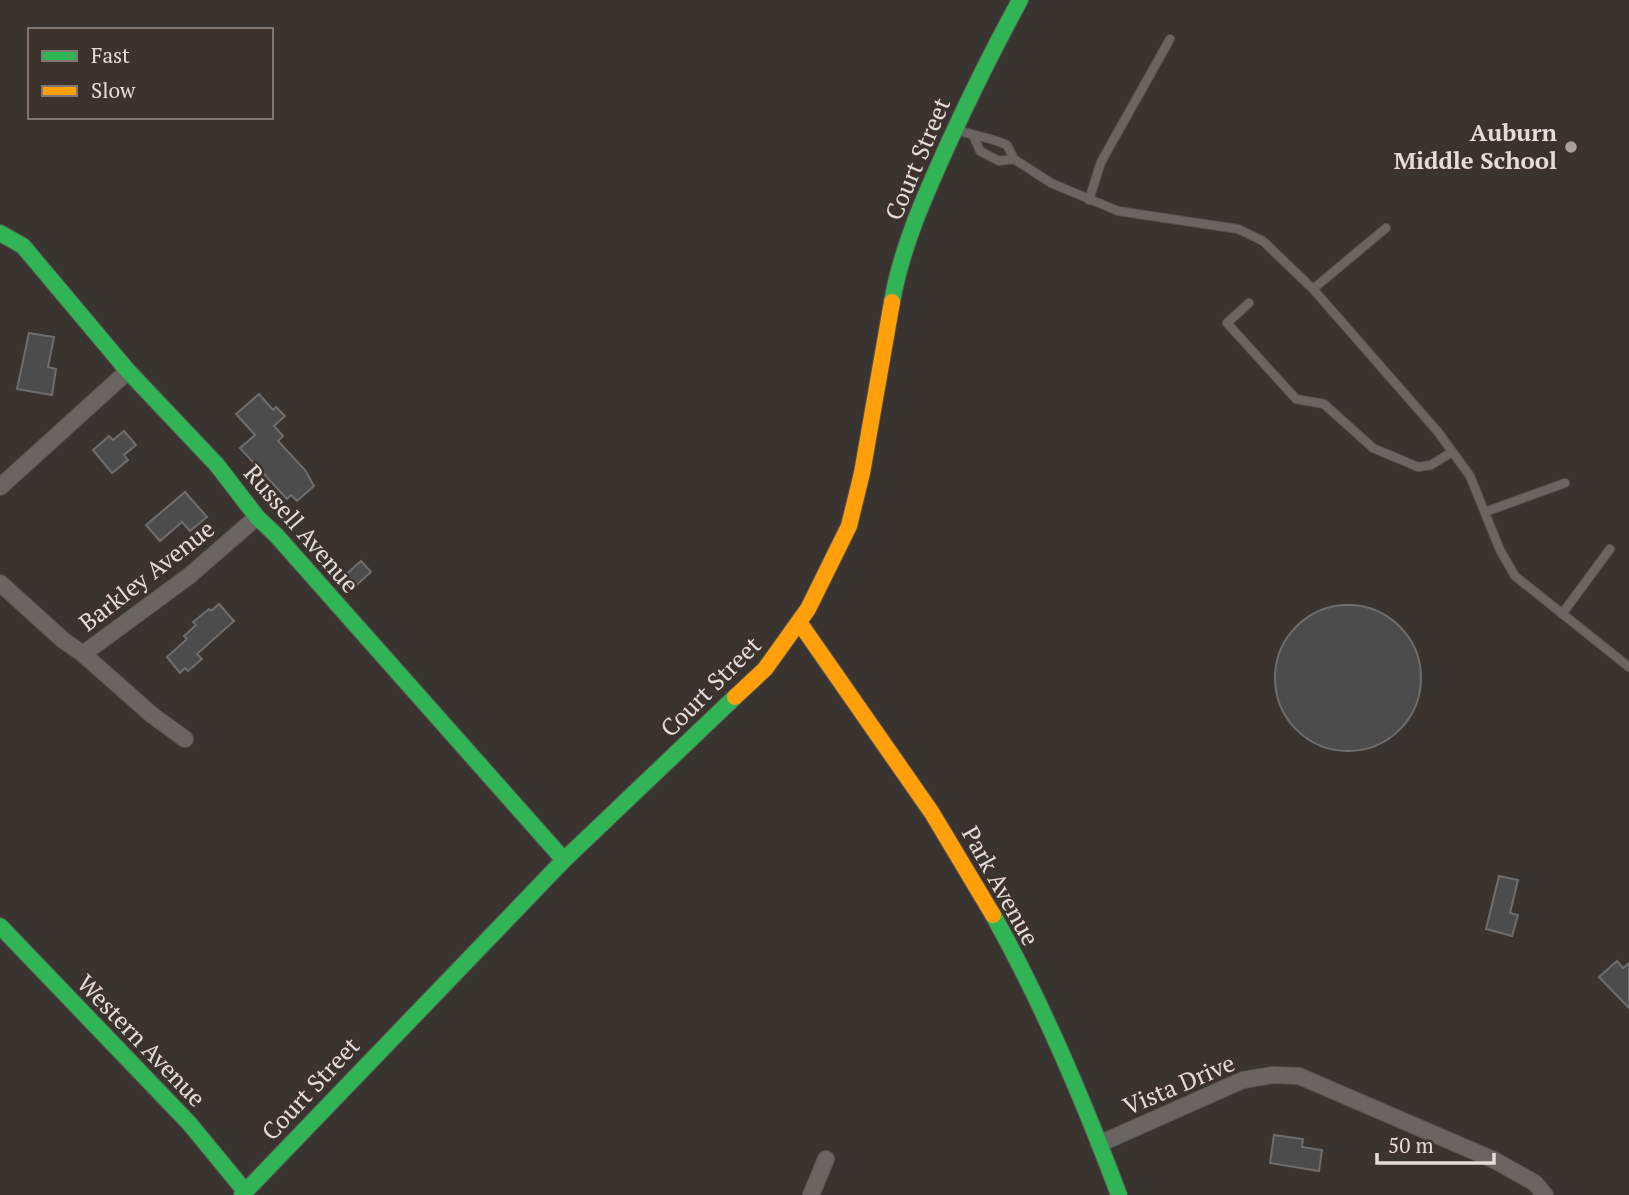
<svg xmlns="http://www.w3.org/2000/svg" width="1629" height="1195" font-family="'PT Serif',serif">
	<rect width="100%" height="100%" fill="#393430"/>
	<g fill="#4d4c4c" stroke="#6e6d6e" stroke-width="2">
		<polygon points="29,333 54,337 48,367 56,369 52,395 17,389"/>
		<polygon points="259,394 273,410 276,407 285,416 274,426 283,436 278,441 305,470 314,486 297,501 291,495 287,499 240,448 255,435 236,414"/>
		<polygon points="124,431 136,445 124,455 128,460 112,473 93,450 109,436 113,440"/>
		<polygon points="185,492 207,517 190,531 182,522 160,541 146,525"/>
		<polygon points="361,561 371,572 352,589 342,578"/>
		<polygon points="219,604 234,621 197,654 202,659 188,671 185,668 180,673 167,657 187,639 184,636 196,625 193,622 209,609 211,611"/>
		<circle cx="1348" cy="678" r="73"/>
		<polygon points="1499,876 1518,880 1510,913 1518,915 1512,936 1486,929"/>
		<polygon points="1617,961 1623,968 1629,963 1629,1008 1599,977"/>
		<polygon points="1274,1135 1303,1139 1302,1147 1322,1150 1319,1171 1270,1163"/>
	</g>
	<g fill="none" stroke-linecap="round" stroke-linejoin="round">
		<defs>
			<g id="lane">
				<path d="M955 129C973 136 990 137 1007 145L1014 159 1051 183 1118 211 1238 229 1263 241 1313 289 1438 432 1470 476 1500 550 1515 576 1629 667"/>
				<polyline points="974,137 980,151 999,161 1014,159"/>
				<polyline points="1089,200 1101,162 1170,39"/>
				<polyline points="1313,289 1386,228"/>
				<polyline points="1249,303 1227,323 1296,399 1324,404 1373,448 1418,467 1431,465 1452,452"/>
				<polyline points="1485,512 1565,483"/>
				<polyline points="1562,614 1610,549"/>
			</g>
			<g id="street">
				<polyline points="0,487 128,371"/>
				<polyline points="0,583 63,640 83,654 189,576 257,517"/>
				<polyline points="83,654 152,715 185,739"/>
				<polyline points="1099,1144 1243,1080 1273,1075 1299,1076 1494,1160 1535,1183 1545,1195"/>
				<polyline points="811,1195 826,1159"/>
			</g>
			<g id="fast">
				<polyline points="0,233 23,246 128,371 217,465 257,517 276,535 564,860"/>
				<path d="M892 302C902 245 926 193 950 140 972 92 995 46 1020 0"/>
				<path d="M993 915C1043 1004 1083 1099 1119 1195"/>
				<polyline points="0,926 189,1123 245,1191"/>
				<polyline points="242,1195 564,860 735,697"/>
			</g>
			<g id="slow">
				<polyline points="799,622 932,813 993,915"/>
				<polyline points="735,697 765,669 808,609 849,526 862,473 892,302"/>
			</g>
		</defs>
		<use href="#lane" stroke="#57524e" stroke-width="10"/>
		<use href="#street" stroke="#57524e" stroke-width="18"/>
		<use href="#fast" stroke="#57524e" stroke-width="18"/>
		<use href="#slow" stroke="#57524e" stroke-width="18"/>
		<use href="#lane" stroke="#6a6562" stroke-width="8"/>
		<use href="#street" stroke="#6a6562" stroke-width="16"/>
		<use href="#fast" stroke="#30b455" stroke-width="16"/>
		<use href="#slow" stroke="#ff9f0a" stroke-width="16"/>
	</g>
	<circle fill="#a8a19d" stroke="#3d332c" stroke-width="2.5" cx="1571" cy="147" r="7"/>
	<g text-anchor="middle" stroke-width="5" stroke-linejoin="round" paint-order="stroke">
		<g font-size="24" font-weight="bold" fill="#e3dcd8" stroke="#3d332c" text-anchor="end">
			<text x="1557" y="141">Auburn<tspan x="1557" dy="28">Middle School</tspan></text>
		</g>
		<g font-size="24" fill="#e3dcd8" stroke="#3d332c">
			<text transform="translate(918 159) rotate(-67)" y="8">Court Street</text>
			<text transform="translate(301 529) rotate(49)" y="8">Russell Avenue</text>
			<text transform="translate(147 576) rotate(-38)" y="8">Barkley Avenue</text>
			<text transform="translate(711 687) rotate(-45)" y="8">Court Street</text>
			<text transform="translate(1000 886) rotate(61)" y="8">Park Avenue</text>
			<text transform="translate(141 1041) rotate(46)" y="8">Western Avenue</text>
			<text transform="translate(1179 1085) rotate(-23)" y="8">Vista Drive</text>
			<text transform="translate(311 1089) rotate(-47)" y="8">Court Street</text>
		</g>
	</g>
	<rect x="28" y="28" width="245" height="91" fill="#3d332c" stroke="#7f7771" stroke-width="2"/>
	<rect x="42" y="51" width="35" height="10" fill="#30b455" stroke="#7f7771" stroke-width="2"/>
	<text x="91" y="63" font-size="21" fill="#e3dcd8">Fast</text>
	<rect x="42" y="86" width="35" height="10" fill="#ff9f0a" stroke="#7f7771" stroke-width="2"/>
	<text x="91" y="98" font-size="21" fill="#e3dcd8">Slow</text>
	<path d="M1377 1153v10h117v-10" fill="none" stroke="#e3dcd8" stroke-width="3.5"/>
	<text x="1388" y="1153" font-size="21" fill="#e3dcd8" stroke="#3d332c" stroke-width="5" paint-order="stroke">50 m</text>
</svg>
